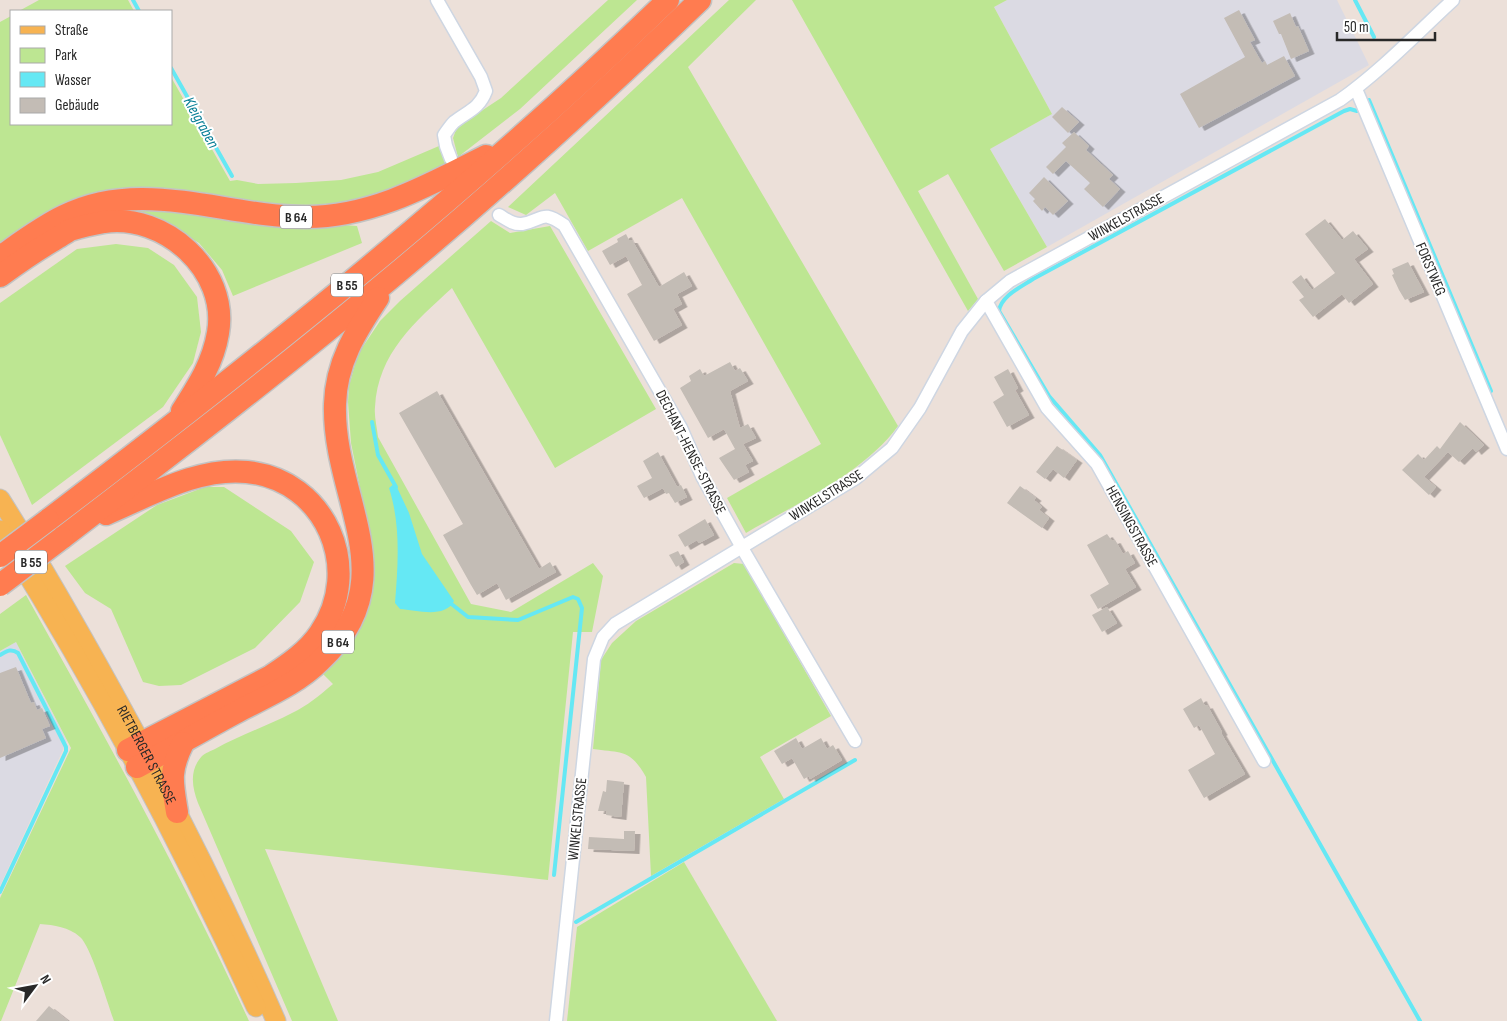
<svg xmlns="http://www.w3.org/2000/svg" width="1507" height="1021" font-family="'Sofia Sans Condensed',sans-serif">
	<defs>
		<filter id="shadow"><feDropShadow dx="5.5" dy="3" stdDeviation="0" flood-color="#0004"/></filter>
	</defs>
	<rect width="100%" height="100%" fill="#ece0d9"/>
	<g fill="#dbdae3">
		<polygon points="1007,0 1337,0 1369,65 1047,247 990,149 1052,114 994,7"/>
		<polygon points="16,642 67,741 0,886 0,651"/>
	</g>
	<g fill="#bde692">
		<polygon points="39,0 128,0 134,11 19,11"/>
		<polygon points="608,0 637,0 520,109 458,157 453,138 457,127 501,98"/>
		<path d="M729 0H756L688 67 898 426C864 473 796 504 746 533L727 498 821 444 682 198 588 251 555 193 526 215 508 207Z"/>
		<polygon points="792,0 1007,0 994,7 1052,114 990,149 1047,247 1004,271 948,174 918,191 978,299 968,311"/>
		<polygon points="11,16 11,124 171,124 171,77 230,181 237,180 258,184 296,183 341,180 378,172 439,146 449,163 378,196 306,208 189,194 0,246 0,22"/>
		<polygon points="153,204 310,227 344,225 357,226 362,243 233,296 222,270 199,243 168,224 155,219 115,214"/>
		<path d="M491 221 510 233 550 226 656 409 555 468 452 288C415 322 378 353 375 407 374 416 377 427 378 437L471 604 511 612 593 563 603 576 592 632H573L548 880 265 849 338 1021H292L198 803C192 787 189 770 202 756 205 753 211 751 215 749 240 735 267 726 292 713 307 706 320 695 333 684L323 674 353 641 363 623 368 605 366 517 351 443 348 402 349 386 358 354 380 321 400 301Z"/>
		<polygon points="116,244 148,248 174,265 197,297 201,332 193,363 163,407 32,505 0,435 0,303 77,249"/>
		<polygon points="205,487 224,487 291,531 314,562 300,602 255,648 181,685 159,686 143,682 111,609 85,593 65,566 157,505"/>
		<path d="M734 563 744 564 831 716 760 757 784 799 651 876 646 777C630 749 622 753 593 749L601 660 612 643 636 621Z"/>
		<path d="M26 595C104 735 182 875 249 1021H114C108 1005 91 946 80 937 69 927 54 925 40 924L1 1021H0V898L71 748 16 642 0 651V614Z"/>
		<polygon points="684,862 777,1021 567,1021 577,927"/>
	</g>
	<path fill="#65e8f4" d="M395 483 409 513 422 554 454 601C445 619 416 610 400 609L395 603C398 565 401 525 389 488Z"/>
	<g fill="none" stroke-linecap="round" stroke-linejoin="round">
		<g stroke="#65e8f4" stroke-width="4">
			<polyline points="133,0 139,11"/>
			<polyline points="1355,0 1374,37"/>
			<polyline points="171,68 232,176"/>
			<polyline points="1369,100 1491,391"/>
			<path d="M1357 111 1350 109 1344 111 1033 279C1021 287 1001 296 999 311L1049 396 1100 455 1420 1021"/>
			<polyline points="372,422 378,455 396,487"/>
			<polyline points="449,602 468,617 518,620 573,597 578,599 582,608 554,875"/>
			<path d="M0 655C7 651 11 648 18 653L66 747V751L0 892"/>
			<polyline points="576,922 855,760"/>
		</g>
	</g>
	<g fill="#c3bcb5" filter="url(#shadow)">
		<polygon points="1239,10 1255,40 1250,42 1262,63 1265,61 1267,65 1284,56 1295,76 1199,128 1180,94 1245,57 1224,18"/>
		<polygon points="1290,13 1296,27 1298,26 1309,51 1291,59 1281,34 1279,34 1273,21"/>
		<polygon points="1062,107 1079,122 1068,133 1052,117"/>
		<polygon points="1074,132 1089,146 1086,150 1113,175 1109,179 1120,189 1103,207 1084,189 1090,183 1066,161 1053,174 1046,167 1066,147 1062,143"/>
		<polygon points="1044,177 1068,201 1053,215 1045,207 1042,211 1033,201 1035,199 1029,193"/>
		<polygon points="1325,219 1342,240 1353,231 1368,249 1354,259 1373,284 1349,303 1342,294 1313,317 1299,300 1304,297 1292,282 1301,275 1312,290 1335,273 1305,234"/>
		<polygon points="626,234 629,240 632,240 659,287 684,272 692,286 677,294 682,304 673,309 682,325 654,341 627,294 642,285 626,256 610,265 602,251 618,242 617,239"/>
		<polygon points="1408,262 1424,292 1405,300 1399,290 1392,275 1394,274 1392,269"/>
		<polygon points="730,362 735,371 740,368 748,381 730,391 740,428 748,424 756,438 743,444 753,461 745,465 749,472 734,480 719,458 735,449 724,429 708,438 680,388 691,381 689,376 700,369 704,376"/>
		<polygon points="1008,369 1018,388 1015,390 1029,415 1007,427 993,402 1004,395 994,377"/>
		<polygon points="437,391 539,569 550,562 556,572 506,600 497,583 477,595 471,585 443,535 463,524 399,413"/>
		<polygon points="1460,422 1484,445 1476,452 1473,448 1459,462 1448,452 1424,477 1436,487 1429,495 1402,470 1418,454 1424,460 1437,446 1440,449"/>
		<polygon points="1057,446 1077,460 1064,478 1053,469 1045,479 1036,472"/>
		<polygon points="658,452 677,487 681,485 687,497 675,503 669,493 666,494 663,488 644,498 637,486 652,478 643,461"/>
		<polygon points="1020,486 1036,498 1034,500 1042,507 1039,510 1049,518 1042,528 1007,503"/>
		<polygon points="705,519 714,535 699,543 697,540 685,547 678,535"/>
		<polygon points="1107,534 1112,541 1115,540 1123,554 1128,551 1135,563 1125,569 1136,587 1098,609 1090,595 1109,584 1087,545"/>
		<polygon points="678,551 684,562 676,567 669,555"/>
		<polygon points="1107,607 1117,623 1102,632 1092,615"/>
		<polygon points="16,667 31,703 34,702 37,710 42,708 50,726 42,729 46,738 0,758 0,673"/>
		<polygon points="1201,698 1205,706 1207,705 1222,732 1221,733 1245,774 1204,798 1188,770 1215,754 1199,725 1194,728 1183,709"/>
		<polygon points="796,738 802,749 821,738 827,749 833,745 842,760 810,779 809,776 804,779 792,758 782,764 774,751"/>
		<polygon points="607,780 624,782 621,817 606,815 607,811 598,811 603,791 606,792"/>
		<polygon points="624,831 635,831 634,851 588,849 589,837 624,839"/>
		<polygon points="49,1006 68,1021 36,1021"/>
	</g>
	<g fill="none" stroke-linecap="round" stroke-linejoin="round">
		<defs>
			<g id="street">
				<path d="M437 0 481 77 486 91C479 109 468 111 454 122 450 126 447 131 444 135L446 146 451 159"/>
				<polyline points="1356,89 1507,449"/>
				<path d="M499 215C506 219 513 225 522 224 544 220 541 209 564 225L681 428 702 476 745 553 855 741"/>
				<polyline points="986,301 1047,408 1097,464 1264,761"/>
				<path d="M556 1021 594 659 603 637 615 624 856 478 892 448 920 408 962 331 986 301 1010 281 1340 100C1381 71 1416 34 1453 0"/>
			</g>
			<g id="primary">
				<path id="s1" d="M0 499C40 562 77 627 113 692 172 799 227 908 276 1021"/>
				<path d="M0 530C96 683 181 843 256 1007"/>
			</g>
			<g id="highway">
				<path d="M0 257C20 243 41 227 64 216 142 177 224 217 306 217 372 217 429 185 486 156"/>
				<path d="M0 276C18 263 35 251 54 240 59 237 65 233 70 230 80 227 93 224 104 222 164 213 229 270 218 333 213 363 198 386 182 411"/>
				<path d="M106 514C151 495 198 467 247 472 326 480 364 569 320 633 308 651 289 664 271 676L128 750"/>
				<path d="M48 520C263 357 474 188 668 0"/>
				<path d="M62 538C173 453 284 368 391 278 498 189 600 96 700 0"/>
				<path d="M137 767C171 749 203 730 237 712 265 697 297 684 320 661 408 579 332 499 335 404 336 363 356 331 378 298"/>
				<path d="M177 812C172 782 169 771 183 743"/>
			</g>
		</defs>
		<use href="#street" stroke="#ced6e2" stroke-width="15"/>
		<use href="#primary" stroke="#c3c3c3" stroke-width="21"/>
		<use href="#highway" stroke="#c3c3c3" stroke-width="25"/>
		<use href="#street" stroke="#fff" stroke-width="12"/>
		<use href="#primary" stroke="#f7b352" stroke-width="19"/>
		<use href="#highway" stroke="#ff7c50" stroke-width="22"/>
		<defs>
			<g id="highway-bridge">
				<polyline points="0,556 48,520"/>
				<polyline points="0,585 62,538"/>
			</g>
		</defs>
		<use href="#highway-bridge" stroke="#c3c3c3" stroke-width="25" stroke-linecap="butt"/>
		<use href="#highway-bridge" stroke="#ff7c50" stroke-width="22"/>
	</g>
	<g text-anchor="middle" stroke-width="4" stroke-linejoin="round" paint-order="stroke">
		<g fill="#fff" stroke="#686868" stroke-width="1">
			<rect x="280" y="205.5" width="32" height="23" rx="4"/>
			<rect x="331" y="273.5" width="32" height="23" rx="4"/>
			<rect x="15" y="550.5" width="32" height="23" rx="4"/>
			<rect x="322" y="630.5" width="32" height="23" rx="4"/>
		</g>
		<g font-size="14" font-weight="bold" fill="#282828">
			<text x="296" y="222">B 64</text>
			<text x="347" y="290">B 55</text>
			<text x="31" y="567">B 55</text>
			<text x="338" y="647">B 64</text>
		</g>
		<g font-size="15" fill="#282828" stroke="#fff">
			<text transform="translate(1126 217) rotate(-29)" y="5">WINKELSTRASSE</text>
			<text transform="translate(1431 269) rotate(67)" y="5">FORSTWEG</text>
			<text transform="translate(691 452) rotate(63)" y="5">DECHANT-HENSE-STRASSE</text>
			<text transform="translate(826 495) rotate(-32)" y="5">WINKELSTRASSE</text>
			<text transform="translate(1132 526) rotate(61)" y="5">HENSINGSTRASSE</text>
			<text dy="5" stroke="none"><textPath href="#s1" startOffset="295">RIETBERGER STRASSE</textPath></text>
			<text transform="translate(577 819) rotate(-84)" y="5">WINKELSTRASSE</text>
		</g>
		<g font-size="16" font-style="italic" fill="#087f97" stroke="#fff">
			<text transform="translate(202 122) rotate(61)" y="6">Kleigraben</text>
		</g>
	</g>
	<rect x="10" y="10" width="162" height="115" fill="#ffffff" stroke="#a9a9a9"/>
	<rect x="20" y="26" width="25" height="8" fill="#f7b352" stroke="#a9a9a9"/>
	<text x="55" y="35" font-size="15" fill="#282828">Straße</text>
	<rect x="20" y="48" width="25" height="15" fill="#bde692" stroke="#a9a9a9"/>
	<text x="55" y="60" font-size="15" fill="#282828">Park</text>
	<rect x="20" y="72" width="25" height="15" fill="#65e8f4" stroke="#a9a9a9"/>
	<text x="55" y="85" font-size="15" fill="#282828">Wasser</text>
	<rect x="20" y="98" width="25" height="15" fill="#c3bcb5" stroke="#a9a9a9"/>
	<text x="55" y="110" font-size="15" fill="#282828">Gebäude</text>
	<g transform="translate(35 986) rotate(58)" stroke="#ffffff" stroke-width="4" paint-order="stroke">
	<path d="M0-4L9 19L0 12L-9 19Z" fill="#282828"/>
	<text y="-8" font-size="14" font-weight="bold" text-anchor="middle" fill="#282828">N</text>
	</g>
	<path d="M1337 32v8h98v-8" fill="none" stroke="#282828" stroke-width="2.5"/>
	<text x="1344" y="32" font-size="15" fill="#282828" stroke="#ffffff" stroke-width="4" paint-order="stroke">50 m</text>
</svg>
